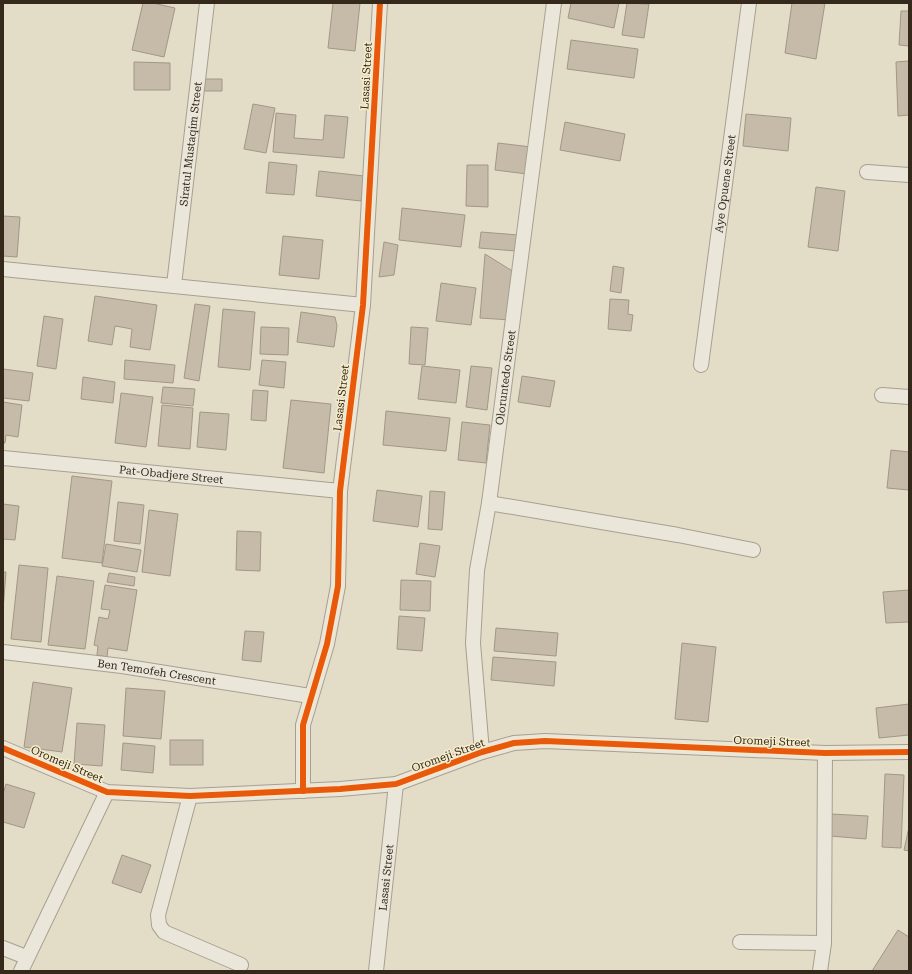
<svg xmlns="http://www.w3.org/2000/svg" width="912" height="974" font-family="'Roboto Serif',serif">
	<rect width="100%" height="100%" fill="#e3dcc7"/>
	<g fill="#c6baa8" stroke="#a29787">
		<polygon points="143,3 153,3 175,8 164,57 132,50"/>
		<polygon points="333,3 360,3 355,51 328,48"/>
		<polygon points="571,3 619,3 614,28 568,18"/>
		<polygon points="627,3 649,4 644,38 622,35"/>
		<polygon points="792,3 825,3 816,59 785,53"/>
		<polygon points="901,11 909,11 909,46 899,45"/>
		<polygon points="571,40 638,49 634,78 567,69"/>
		<polygon points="909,61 909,115 898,116 896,62"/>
		<polygon points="134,62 170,63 170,90 134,90"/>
		<polygon points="205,79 222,79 222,91 204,91"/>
		<polygon points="253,104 275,108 266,153 244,149"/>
		<polygon points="276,113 296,115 294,138 323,140 325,115 348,117 344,158 273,152"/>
		<polygon points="746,114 791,118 788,151 743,146"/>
		<polygon points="565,122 625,134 620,161 560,150"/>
		<polygon points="498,143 531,147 527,174 495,170"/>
		<polygon points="269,162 297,165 294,195 266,193"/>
		<polygon points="467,165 488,165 488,207 466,206"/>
		<polygon points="319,171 364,176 361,201 316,196"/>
		<polygon points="816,187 845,191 838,251 808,247"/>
		<polygon points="402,208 465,215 461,247 399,240"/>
		<polygon points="3,216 20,217 17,257 3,256"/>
		<polygon points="481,232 518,235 516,251 479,248"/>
		<polygon points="283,236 323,240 319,279 279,275"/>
		<polygon points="384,242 398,245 394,275 379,277"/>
		<polygon points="485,254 514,272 511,320 480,318"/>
		<polygon points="613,266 624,268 621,293 610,291"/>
		<polygon points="441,283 476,288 471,325 436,321"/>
		<polygon points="95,296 157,305 150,350 130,347 132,329 115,326 112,345 88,341"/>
		<polygon points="610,299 629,300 628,314 633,315 631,331 608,329"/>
		<polygon points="195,304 210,306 199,381 184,378"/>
		<polygon points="223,309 255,312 250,370 218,367"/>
		<polygon points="301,312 335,317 337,326 334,347 297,342"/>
		<polygon points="44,316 63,319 56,369 37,366"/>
		<polygon points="261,327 289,328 288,355 260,354"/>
		<polygon points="411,327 428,328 425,365 409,364"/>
		<polygon points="125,360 175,365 173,383 124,379"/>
		<polygon points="262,360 286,362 284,388 259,385"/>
		<polygon points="422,366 460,370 456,403 418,399"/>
		<polygon points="471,366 492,368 487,410 466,407"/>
		<polygon points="3,369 33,373 29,401 3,398"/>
		<polygon points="522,376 555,381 550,407 518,402"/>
		<polygon points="83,377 115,382 113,403 81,399"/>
		<polygon points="163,387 195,389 193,406 161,403"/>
		<polygon points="253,390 268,391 266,421 251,420"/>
		<polygon points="121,393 153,397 146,447 115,443"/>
		<polygon points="291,400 331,404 324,473 283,468"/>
		<polygon points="3,402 22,405 18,437 6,435 5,443 3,443"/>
		<polygon points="162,405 193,408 190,449 158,446"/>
		<polygon points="386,411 450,418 446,451 383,445"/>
		<polygon points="200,412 229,414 226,450 197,447"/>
		<polygon points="462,422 490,425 486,463 458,460"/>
		<polygon points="891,450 909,452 909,490 887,488"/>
		<polygon points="72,476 112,481 102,563 62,558"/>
		<polygon points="377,490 422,496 418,527 373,521"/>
		<polygon points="430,491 445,492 442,530 428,529"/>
		<polygon points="118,502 144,505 140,544 114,541"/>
		<polygon points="3,504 19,506 15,540 3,539"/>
		<polygon points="149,510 178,514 170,576 142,572"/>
		<polygon points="237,531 261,532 260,571 236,570"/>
		<polygon points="420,543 440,546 435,577 416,574"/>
		<polygon points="106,544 141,550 137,572 102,566"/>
		<polygon points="19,565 48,568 41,642 11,639"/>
		<polygon points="3,572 6,572 3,610"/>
		<polygon points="109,573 135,577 134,586 107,582"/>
		<polygon points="57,576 94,581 85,649 48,645"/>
		<polygon points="401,580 431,581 430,611 400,610"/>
		<polygon points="105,585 137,590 127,651 108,648 107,657 97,655 98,646 94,645 99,617 108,619 110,610 101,609"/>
		<polygon points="909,590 909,622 886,623 883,592"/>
		<polygon points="399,616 425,618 422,651 397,649"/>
		<polygon points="496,628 558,633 556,656 494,651"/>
		<polygon points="245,631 264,632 261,662 242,660"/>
		<polygon points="682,643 716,647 708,722 675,719"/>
		<polygon points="493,657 556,662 554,686 491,680"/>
		<polygon points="33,682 72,688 62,752 24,747"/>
		<polygon points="126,688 165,691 161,739 123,736"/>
		<polygon points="909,704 909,735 879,738 876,708"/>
		<polygon points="77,723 105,725 102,766 74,764"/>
		<rect x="170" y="740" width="33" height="25"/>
		<polygon points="123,743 155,746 153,773 121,770"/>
		<polygon points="885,774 904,775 901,848 882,847"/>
		<polygon points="6,784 35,793 24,828 3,822 3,794"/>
		<polygon points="832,814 868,816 866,839 830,836"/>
		<polygon points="909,827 909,851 904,850"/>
		<polygon points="122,855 151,865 141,893 112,883"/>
		<polygon points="898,930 909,937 909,971 872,971"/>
	</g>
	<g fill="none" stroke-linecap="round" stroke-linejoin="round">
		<defs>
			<g id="street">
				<polyline points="867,172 909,175"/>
				<polyline points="3,269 363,305"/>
				<path id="s1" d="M174 285 207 3"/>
				<path id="s2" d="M701 365 749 3"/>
				<polyline points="882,395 909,397"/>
				<path id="s3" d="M3 458 340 491"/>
				<polyline points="489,503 678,535 753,550"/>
				<path id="s4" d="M3 652 122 666 310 696"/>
				<polyline points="3,748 107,792 190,796 340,789 396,784 482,752 514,743 545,741 825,753 909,752"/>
				<path id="s5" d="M482 752 473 643 477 570 489 503 554 3"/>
				<polyline points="303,791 303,725 327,644 338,586 340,491 363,305 380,3"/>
				<polyline points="190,796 158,915 159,925 164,932 241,965"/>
				<polyline points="740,942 824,943"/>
				<polyline points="3,948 26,957"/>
				<polyline points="21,971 107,792"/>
				<path id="s6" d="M376 971 396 784"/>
				<polyline points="820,971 824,943 825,753"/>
			</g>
		</defs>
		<use href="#street" stroke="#a7a091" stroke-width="16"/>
		<use href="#street" stroke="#eae6da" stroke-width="14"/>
		<defs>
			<g id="cycleway">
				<polyline points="3,748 107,792 190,796 340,789 396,784 482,752 514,743 545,741 825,753 909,752"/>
				<polyline points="303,791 303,725 327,644 338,586 340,491 363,305 380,3"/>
			</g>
		</defs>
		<use href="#cycleway" stroke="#f5eccc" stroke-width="8"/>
		<use href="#cycleway" stroke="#e8590c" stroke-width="6"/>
	</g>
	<g text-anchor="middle" stroke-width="3" stroke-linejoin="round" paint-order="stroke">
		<g font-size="11" fill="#34291b" stroke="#f5eccc">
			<text transform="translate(366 76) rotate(-87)" y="4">Lasasi Street</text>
			<text dy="4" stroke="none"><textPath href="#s1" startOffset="142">Siratul Mustaqim Street</textPath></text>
			<text dy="4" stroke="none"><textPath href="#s2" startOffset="183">Aye Opuene Street</textPath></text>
			<text dy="4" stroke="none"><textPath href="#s5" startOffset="377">Oloruntedo Street</textPath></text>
			<text transform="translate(341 398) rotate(-83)" y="4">Lasasi Street</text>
			<text dy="4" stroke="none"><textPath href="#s3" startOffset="169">Pat-Obadjere Street</textPath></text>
			<text dy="4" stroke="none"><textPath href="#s4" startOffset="155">Ben Temofeh Crescent</textPath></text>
			<text transform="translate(772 741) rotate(2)" y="4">Oromeji Street</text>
			<text transform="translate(448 755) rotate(-20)" y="4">Oromeji Street</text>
			<text transform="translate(67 764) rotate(23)" y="4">Oromeji Street</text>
			<text dy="4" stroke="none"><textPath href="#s6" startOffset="94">Lasasi Street</textPath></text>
		</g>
	</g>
	<rect width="912" height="974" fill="none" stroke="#34291b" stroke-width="8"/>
</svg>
